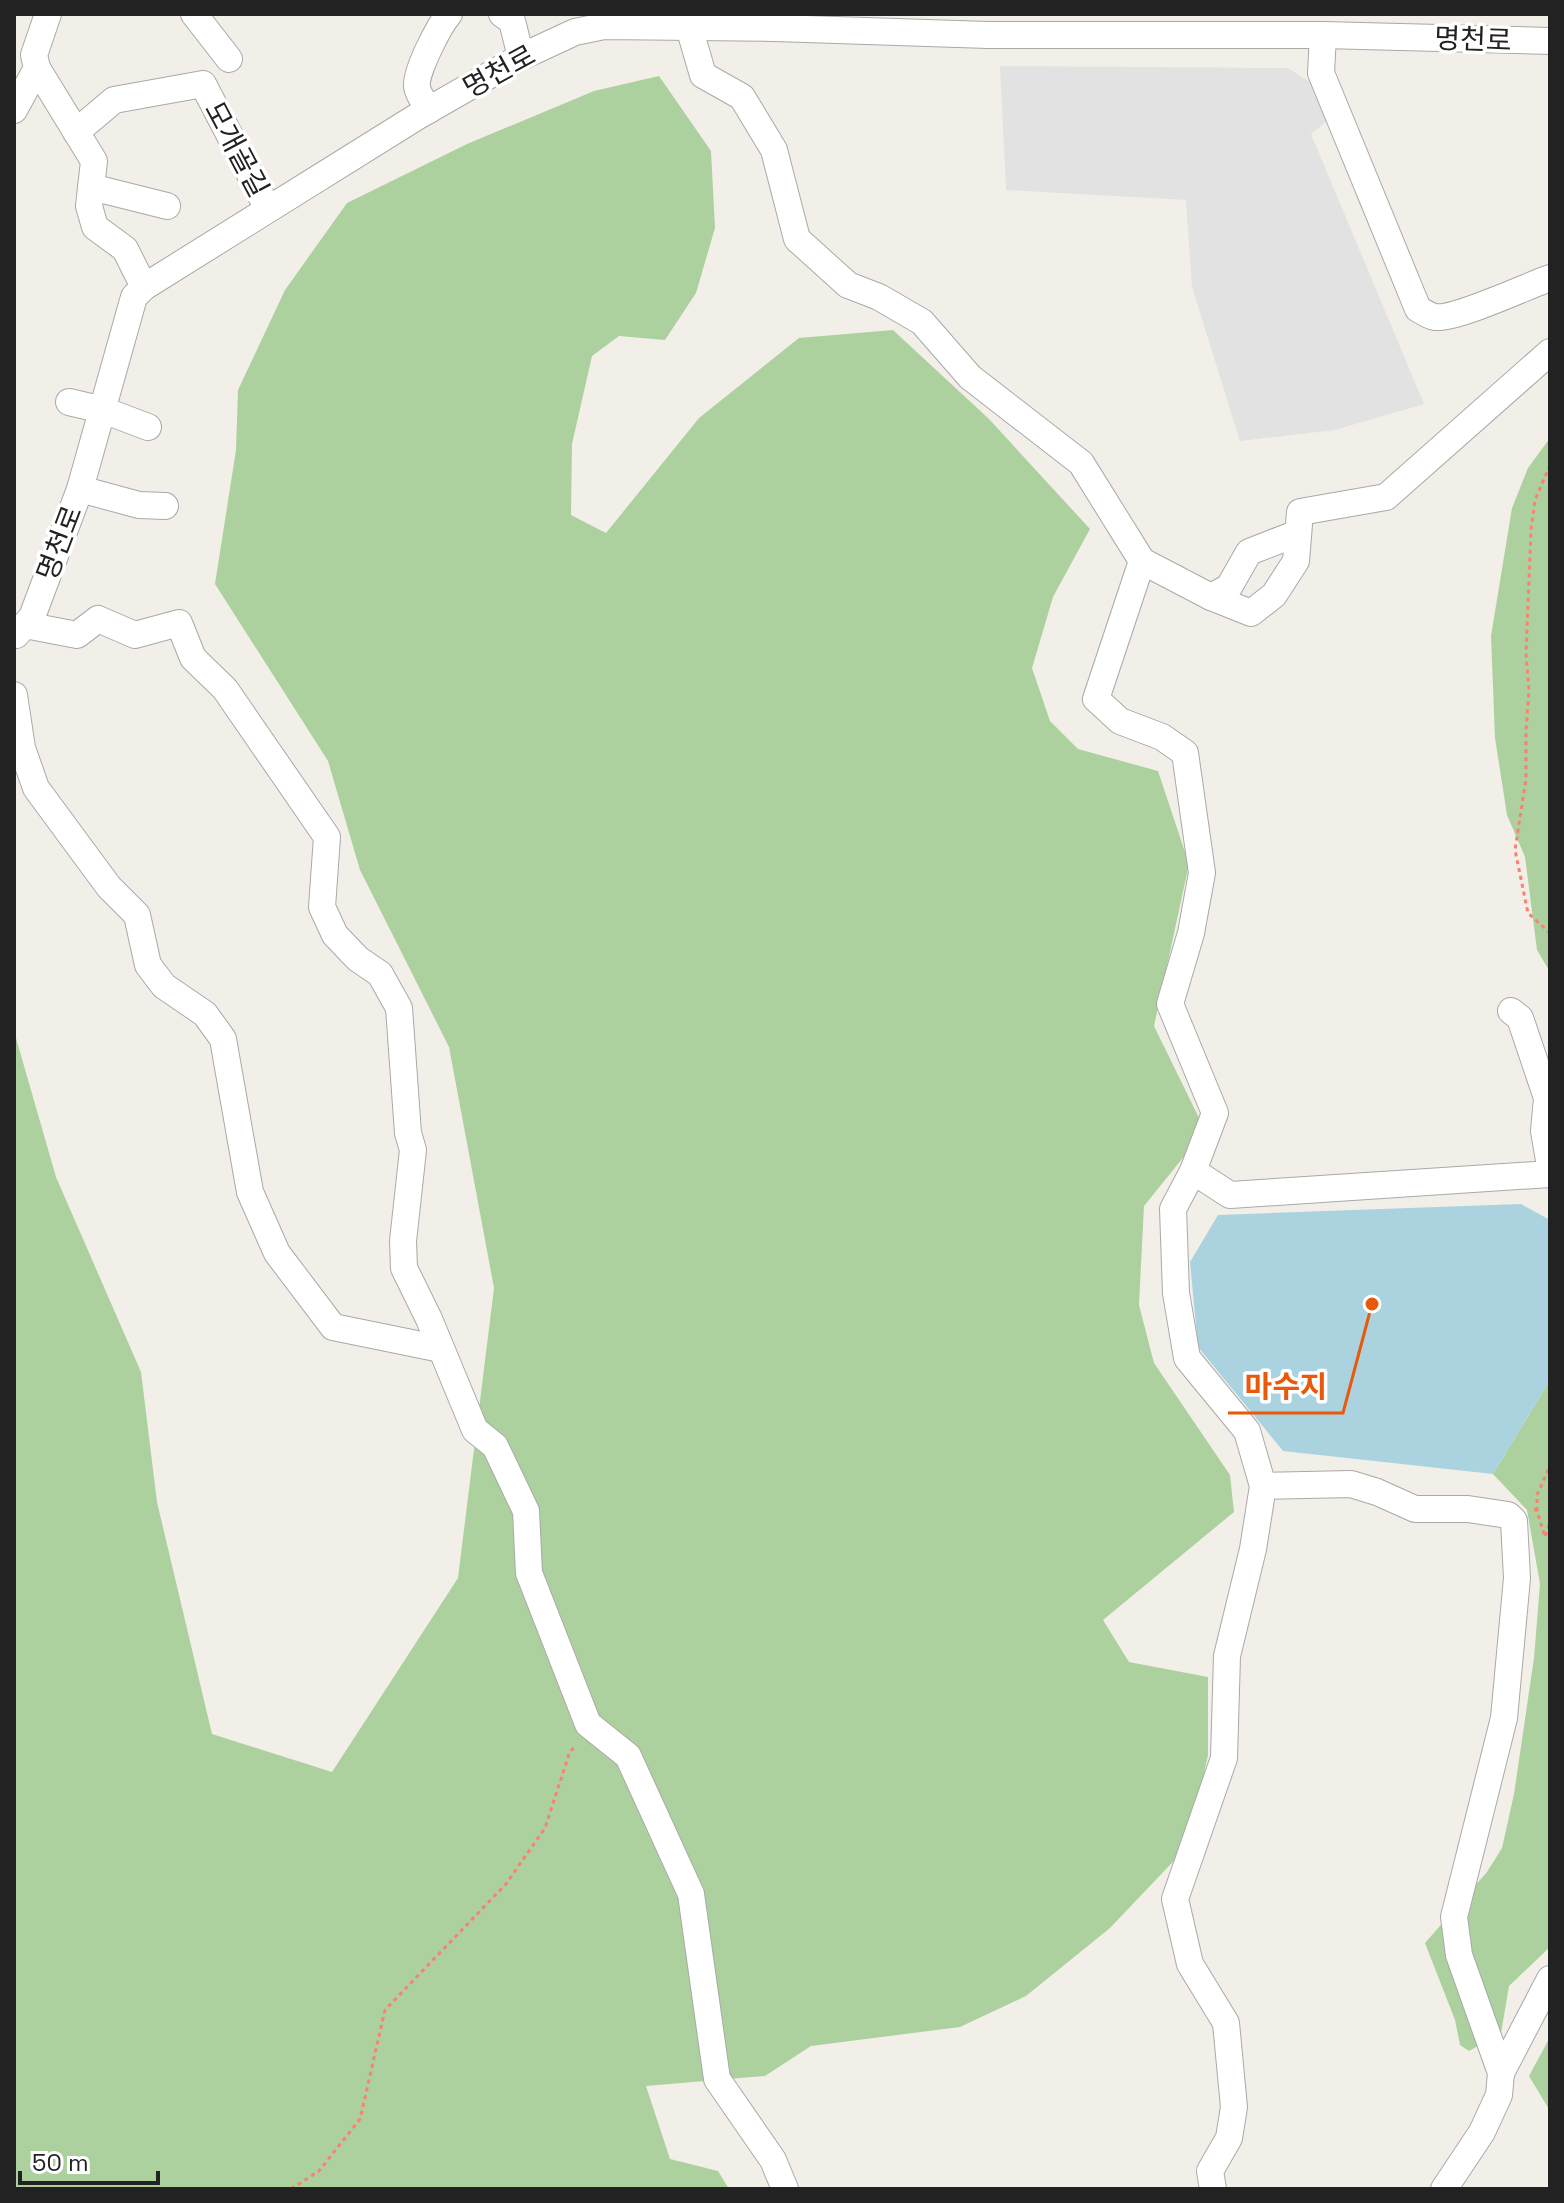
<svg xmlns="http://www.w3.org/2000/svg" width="1564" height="2203" font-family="'Space Grotesk','Noto Sans KR',sans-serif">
	<rect width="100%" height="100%" fill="#f2efe9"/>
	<g fill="#add19e">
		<polygon points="659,76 711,151 715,228 696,293 665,340 619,336 592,356 572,444 571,515 606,533 699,418 799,338 893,330 989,419 1090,529 1053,597 1032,668 1050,721 1078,749 1158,771 1189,864 1154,1026 1200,1120 1190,1149 1144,1206 1139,1305 1154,1363 1230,1475 1234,1512 1103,1620 1129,1662 1208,1677 1208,1755 1188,1846 1110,1928 1026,1996 960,2027 811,2046 765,2076 646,2086 670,2159 718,2171 729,2189 14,2189 14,1031 56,1177 141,1372 157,1502 212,1734 332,1772 458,1578 494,1288 449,1047 360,870 328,761 215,584 236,450 238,390 285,290 347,203 467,144 594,91"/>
		<polygon points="1550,438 1550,972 1537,950 1525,857 1507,815 1495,738 1491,636 1512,508 1528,468"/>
		<polygon points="1550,1373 1550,1947 1509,1986 1501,2033 1469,2051 1460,2045 1455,2020 1425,1943 1487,1872 1502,1848 1514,1794 1534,1658 1540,1584 1527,1510 1493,1474 1547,1385"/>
		<polygon points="1550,2037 1550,2111 1529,2076"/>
	</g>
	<polygon fill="#e2e2e2" points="1000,66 1288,68 1313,84 1328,120 1311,134 1424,404 1335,430 1240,441 1192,287 1186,200 1006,190"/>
	<polygon fill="#aad3df" points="1521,1204 1550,1220 1550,1373 1547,1385 1493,1474 1283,1451 1198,1347 1190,1262 1218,1215"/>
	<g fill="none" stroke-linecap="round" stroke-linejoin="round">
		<defs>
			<g id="minor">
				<polyline points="194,14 229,59"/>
				<polyline points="502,14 512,21 521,57"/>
				<polyline points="689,27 703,75 742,97 774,150 797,239 848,285 879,297 922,322 970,377 1081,463 1142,561 1096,699 1120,721 1162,737 1185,753 1202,873 1191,933 1170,1004 1215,1113 1193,1171 1173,1209 1176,1293 1187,1358 1247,1431 1263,1486 1253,1549 1227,1656 1224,1758 1175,1899 1190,1964 1226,2023 1234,2107 1229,2138 1210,2171 1213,2189"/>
				<path d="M1323 35 1321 73 1418 309C1424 312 1429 316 1435 317 1455 320 1527 286 1550 278"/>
				<polyline points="37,68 94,161 89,206 95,227 125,249 144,287"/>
				<polyline points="14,110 37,68 34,55 48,14"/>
				<path d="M429 110C425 104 418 94 417 87 415 72 439 26 449 14"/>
				<polyline points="76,132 114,100 203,84 268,209"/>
				<polyline points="91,187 167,206"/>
				<polyline points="69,402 103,410 148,427"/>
				<polyline points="80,489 139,505 165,506"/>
				<polyline points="1142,561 1211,597 1251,613 1274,595 1296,561 1300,512 1386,497 1550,352"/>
				<polyline points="1211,597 1229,587 1249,552 1298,533"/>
				<polyline points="25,625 77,635 98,619 135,635 179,623 193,658 225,689 327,837 322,907 335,935 358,959 380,974 399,1008 408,1133 413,1150 403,1241 404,1268 429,1319 475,1430 495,1446 526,1511 529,1573 588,1724 628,1756 691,1894 717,2079 773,2160 785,2189"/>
				<polyline points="16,635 32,617 80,489 134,297 144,287 418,116 521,57 575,32 604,26 775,28 988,35 1323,35 1550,41"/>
				<polyline points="14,695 22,748 36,788 109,887 137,915 148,965 164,986 205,1014 223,1039 250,1192 277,1253 333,1327 441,1349"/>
				<polyline points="1511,1011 1520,1018 1547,1098 1544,1131 1550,1166"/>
				<polyline points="1193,1171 1230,1195 1550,1174"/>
				<polyline points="1263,1486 1351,1484 1377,1492 1415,1509 1468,1509 1508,1515 1514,1521 1517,1578 1504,1718 1454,1917 1459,1955 1501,2073 1499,2095 1482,2132 1444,2189"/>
				<polyline points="1501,2073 1550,1979"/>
			</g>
		</defs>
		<use href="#minor" stroke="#a9a9a9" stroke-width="28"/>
		<g stroke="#fa8072" stroke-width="3" stroke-dasharray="4 4" stroke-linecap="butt">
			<polyline points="1550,465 1535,500 1531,530 1526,654 1529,690 1526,731 1526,779 1515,850 1528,913 1550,933"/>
			<polyline points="1534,1509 1537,1511 1545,1537 1550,1522"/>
			<polyline points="1537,1511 1537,1495 1550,1466"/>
			<polyline points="291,2189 319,2171 360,2119 385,2010 506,1884 545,1828 570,1751 577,1746"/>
		</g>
		<use href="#minor" stroke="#fff" stroke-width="26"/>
	</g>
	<g text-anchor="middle" stroke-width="7" stroke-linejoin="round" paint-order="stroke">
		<g font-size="28" fill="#222" stroke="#fff">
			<text transform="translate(1473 39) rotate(2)" y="10">명천로</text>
			<text transform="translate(499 71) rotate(-29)" y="10">명천로</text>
			<text transform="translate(237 149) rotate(62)" y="10">모개골길</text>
			<text transform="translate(59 543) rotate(-69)" y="10">명천로</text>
		</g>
	</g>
	<path fill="none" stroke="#e8590c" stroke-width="3" d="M1372 1304L1343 1413H1228"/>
	<circle fill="#e8590c" stroke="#fff" stroke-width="3" cx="1372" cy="1304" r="8"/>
	<g font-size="30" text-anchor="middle" font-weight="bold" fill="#e8590c" stroke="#fff" stroke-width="7" stroke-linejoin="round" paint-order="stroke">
		<text x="1286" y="1397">마수지</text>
	</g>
	<rect width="1564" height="2203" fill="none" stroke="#222222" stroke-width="32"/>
	<path d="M20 2171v12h138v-12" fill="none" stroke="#222222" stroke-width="4"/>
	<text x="32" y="2171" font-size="24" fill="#222222" stroke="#ffffff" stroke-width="6" paint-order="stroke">50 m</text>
</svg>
